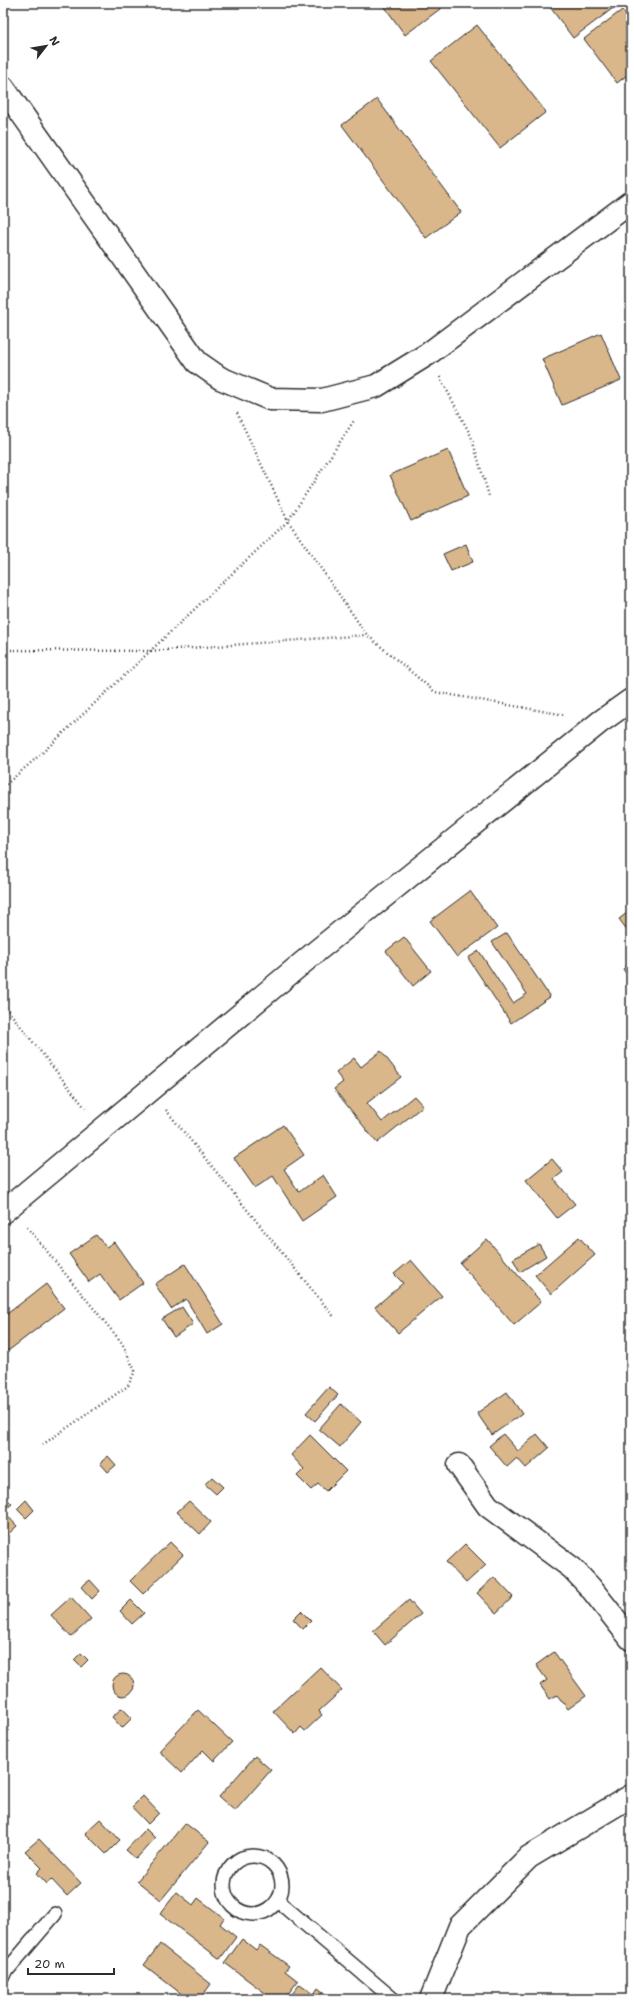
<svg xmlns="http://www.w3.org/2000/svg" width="634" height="2002" font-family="'Shantell Sans',sans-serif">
	<rect width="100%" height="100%" fill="#fff"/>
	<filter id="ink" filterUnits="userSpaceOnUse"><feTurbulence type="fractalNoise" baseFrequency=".025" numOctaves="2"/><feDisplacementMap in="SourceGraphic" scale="8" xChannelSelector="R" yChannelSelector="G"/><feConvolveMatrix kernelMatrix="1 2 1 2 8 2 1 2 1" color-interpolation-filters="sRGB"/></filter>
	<g filter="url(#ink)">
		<g fill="#d9b78b" stroke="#2b2b2b">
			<polygon points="382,3 448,3 405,35"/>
			<polygon points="547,3 620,3 573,38"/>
			<polygon points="622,10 631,22 631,72 617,83 584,39"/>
			<polygon points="477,25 546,112 500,148 431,61"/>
			<polygon points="377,99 461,212 426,238 342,125"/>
			<polygon points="601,333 621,380 562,405 542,359"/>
			<polygon points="448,450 468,496 411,521 390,475"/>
			<polygon points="466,544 473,562 451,571 443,554"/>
			<polygon points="470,891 497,928 457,957 430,921"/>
			<polygon points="631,910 631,935 619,919"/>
			<polygon points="507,933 550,997 511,1023 468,958 479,951 513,1003 527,994 492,942"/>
			<polygon points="404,937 431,971 413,986 386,951"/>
			<polygon points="631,963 631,981 623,969"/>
			<polygon points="381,1051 401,1077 367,1103 382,1122 414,1096 423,1106 377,1143 334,1089 343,1082 336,1073 354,1058 361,1067"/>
			<polygon points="283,1125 304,1155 284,1169 299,1192 323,1175 337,1197 302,1221 273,1176 255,1188 234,1158"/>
			<polygon points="552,1159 563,1172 554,1179 575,1204 557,1218 526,1180"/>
			<polygon points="96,1235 106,1247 114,1242 143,1283 119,1300 100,1274 89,1282 69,1254"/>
			<polygon points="579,1237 595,1255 551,1294 535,1275"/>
			<polygon points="487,1239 541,1302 514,1325 460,1263"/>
			<polygon points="539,1244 546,1256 520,1272 513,1259"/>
			<polygon points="411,1260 442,1296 398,1333 375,1307 403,1283 394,1274"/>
			<polygon points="185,1264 223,1324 207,1334 186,1299 171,1309 155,1284"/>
			<polygon points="46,1284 64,1308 8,1351 3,1343 3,1317"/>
			<polygon points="182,1307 193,1324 174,1337 162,1319"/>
			<polygon points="329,1387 338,1395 315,1421 306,1413"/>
			<polygon points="507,1392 522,1414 492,1435 477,1413"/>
			<polygon points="341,1404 361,1422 340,1447 319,1429"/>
			<polygon points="503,1434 518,1451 537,1434 549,1448 526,1468 517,1458 507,1467 489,1446"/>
			<polygon points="310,1435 346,1471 326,1491 318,1484 311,1490 297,1476 304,1469 291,1455"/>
			<polygon points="108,1456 116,1465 108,1472 100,1463"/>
			<polygon points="212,1477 223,1487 216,1494 205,1484"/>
			<polygon points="3,1495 12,1504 3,1511 17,1526 7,1535 3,1531"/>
			<polygon points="26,1500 34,1510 26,1518 17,1509"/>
			<polygon points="189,1501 211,1522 200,1534 177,1512"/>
			<polygon points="170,1542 183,1555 143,1594 130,1581"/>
			<polygon points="465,1544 486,1565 466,1583 446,1562"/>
			<polygon points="494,1577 513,1597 496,1613 477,1593"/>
			<polygon points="90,1580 100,1591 92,1599 81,1587"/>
			<polygon points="71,1597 91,1619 71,1637 51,1615"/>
			<polygon points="131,1600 144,1613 132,1624 120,1611"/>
			<polygon points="409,1600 421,1614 385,1645 373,1631"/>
			<polygon points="301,1611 311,1621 303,1629 293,1619"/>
			<polygon points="554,1652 586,1696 568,1709 557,1695 550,1699 540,1685 547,1680 536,1665"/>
			<polygon points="81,1653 88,1660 81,1667 74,1660"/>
			<polygon points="320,1667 342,1690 319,1711 322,1715 305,1731 301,1727 295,1734 273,1711"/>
			<circle cx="123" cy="1685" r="11"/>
			<polygon points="122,1708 132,1718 122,1728 112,1717"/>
			<polygon points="198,1710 232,1742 214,1761 203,1750 182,1773 159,1751"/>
			<polygon points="255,1756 271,1770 235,1811 219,1797"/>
			<polygon points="143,1796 159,1813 148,1824 132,1807"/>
			<polygon points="100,1819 120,1840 106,1854 85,1833"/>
			<polygon points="185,1823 209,1842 161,1900 137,1881"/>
			<polygon points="146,1829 155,1838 136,1859 126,1850"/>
			<polygon points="39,1839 81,1883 67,1896 51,1879 47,1884 37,1873 42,1868 25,1851"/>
			<polygon points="177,1892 193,1905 198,1898 224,1918 220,1924 236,1937 220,1959 160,1914"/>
			<polygon points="242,1939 256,1950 260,1945 289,1966 285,1971 298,1981 284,1999 273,1999 225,1963"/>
			<polygon points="160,1944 211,1984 200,1999 188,1999 144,1965"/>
			<polygon points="300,1984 314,1994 318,1988 332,1999 288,1999"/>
		</g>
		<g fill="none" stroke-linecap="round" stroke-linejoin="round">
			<defs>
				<g id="service">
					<circle cx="253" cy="1885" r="29"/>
					<polyline points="279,1902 393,1999"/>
					<polyline points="3,1975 55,1914"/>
				</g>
				<g id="minor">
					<polyline points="3,87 197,362 220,378 270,399 322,400 376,386 428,354 631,202"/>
					<polyline points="3,1212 318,950 600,722 631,700"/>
					<polyline points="459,1465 488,1506 572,1568 590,1587 631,1639"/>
					<polyline points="431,1999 460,1926 529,1857 631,1796"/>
				</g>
			</defs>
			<use href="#service" stroke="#2b2b2b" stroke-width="16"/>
			<use href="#minor" stroke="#2b2b2b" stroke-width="25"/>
			<g stroke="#2b2b2b" stroke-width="2.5" stroke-dasharray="1 3" stroke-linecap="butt">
				<polyline points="440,377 471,436 489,496"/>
				<polyline points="237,413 288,521 367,635 435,692 565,715"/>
				<polyline points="3,650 150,651 366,635"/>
				<polyline points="3,787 41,754 288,521 355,419"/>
				<polyline points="3,1004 86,1109"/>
				<polyline points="166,1110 335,1318"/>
				<polyline points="27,1227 122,1343 135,1371 128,1386 42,1445"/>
			</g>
			<use href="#service" stroke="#fff" stroke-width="13"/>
			<use href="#minor" stroke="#fff" stroke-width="22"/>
		</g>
	</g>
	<rect width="634" height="2002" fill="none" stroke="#fff" stroke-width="16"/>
	<rect x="8" y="8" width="618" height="1986" fill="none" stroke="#2b2b2b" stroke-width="1.5" filter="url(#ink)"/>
	<g transform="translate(46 46) rotate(59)" stroke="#ffffff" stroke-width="3" paint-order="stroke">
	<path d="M0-3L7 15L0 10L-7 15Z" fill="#2b2b2b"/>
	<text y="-6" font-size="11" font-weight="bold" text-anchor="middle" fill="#2b2b2b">N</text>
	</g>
	<path d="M28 1968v6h86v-6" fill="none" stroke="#2b2b2b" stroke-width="2"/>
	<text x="34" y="1968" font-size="12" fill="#2b2b2b" stroke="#ffffff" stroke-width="3" paint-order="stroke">20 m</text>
</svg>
